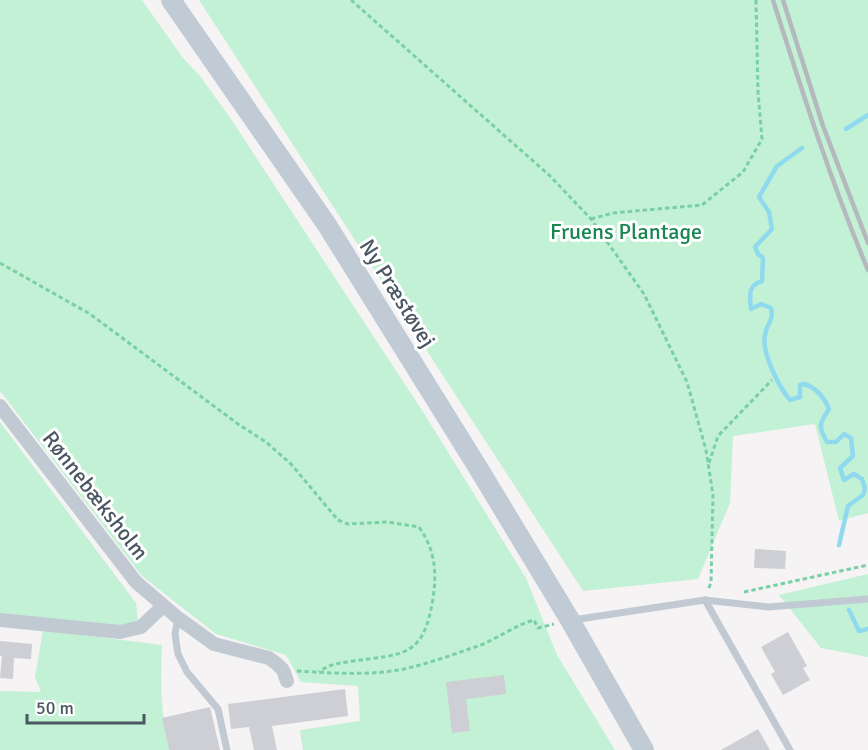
<svg xmlns="http://www.w3.org/2000/svg" width="868" height="750" font-family="Signika,sans-serif">
	<rect width="100%" height="100%" fill="#f5f3f3"/>
	<g fill="#c3f1d5">
		<polygon points="0,0 142,0 183,58 200,76 229,116 425,415 526,578 557,655 615,750 303,750 300,730 360,721 358,686 301,682 286,655 216,634 142,576 0,391"/>
		<polygon points="199,0 868,0 868,513 839,521 815,424 733,436 730,503 698,579 583,591"/>
		<polygon points="0,422 136,603 138,620 120,628 0,615"/>
		<polygon points="868,574 868,657 821,648 779,595"/>
		<path d="M43 630 162 645C160 682 161 715 169 750H0V691L41 692 35 677Z"/>
	</g>
	<g fill="none" stroke-linecap="round" stroke-linejoin="round">
		<g stroke="#90daee" stroke-width="4.5">
			<polyline points="846,129 868,115"/>
			<path d="M802 148 777 166 759 197 769 212 772 229 755 247 758 254 763 258 762 281C747 286 750 296 751 309L761 304 771 308C774 322 767 322 765 335 761 352 779 387 790 400L800 397V385L804 384C817 388 824 397 829 409 819 424 818 426 827 442H836L844 434 851 438 853 456 840 468 844 480 854 474 862 479 865 489 863 495 848 506 839 545"/>
			<polyline points="849,610 859,631 868,629"/>
		</g>
	</g>
	<g fill="#cdcfd5">
		<polygon points="755,549 786,551 785,569 754,568"/>
		<polygon points="788,632 807,666 803,668 810,680 783,695 771,674 775,672 761,647"/>
		<polygon points="0,641 32,644 31,659 14,658 13,679 0,678 2,656 0,656"/>
		<polygon points="504,675 506,694 466,699 470,731 452,733 446,682"/>
		<polygon points="345,689 348,716 272,726 277,750 254,750 249,727 231,729 228,704"/>
		<polygon points="210,707 220,750 169,750 162,718"/>
		<polygon points="758,729 770,750 721,750"/>
	</g>
	<g fill="none" stroke-linecap="round" stroke-linejoin="round">
		<g stroke="#7ad0a6" stroke-width="3" stroke-dasharray="4.5 3" stroke-linecap="butt">
			<polyline points="351,0 549,175 591,219 644,294 687,382 706,450 713,495 711,582 708,591"/>
			<polyline points="591,219 613,213 702,205 743,172 762,139 758,92 756,0"/>
			<path d="M0 263 90 314 238 424 266 442 291 464 338 520 348 524 388 522 419 527C435 550 437 571 433 598 424 657 405 654 353 661 340 663 329 664 319 672"/>
			<polyline points="709,463 718,436 772,380"/>
			<polyline points="744,592 868,565"/>
			<path d="M297 671C332 673 369 676 404 669 427 664 452 655 475 647 494 641 517 624 534 620L538 628 554 624"/>
		</g>
		<g stroke="#c1cad2" stroke-width="7">
			<polyline points="705,600 790,750"/>
			<polyline points="178,618 175,634 178,654 187,672 218,709 227,750"/>
			<polyline points="573,620 705,600 768,607 868,599"/>
		</g>
		<g stroke="#c1cad2" stroke-width="14">
			<polyline points="0,406 136,582 178,618 214,644 269,658 277,664 283,670 287,681"/>
			<polyline points="0,620 120,632 141,627 163,606"/>
		</g>
		<polyline stroke="#c1cbd6" stroke-width="20" points="171,0 327,225 477,466 570,620 644,750"/>
		<g stroke="#b5b8bd" stroke-width="4.5">
			<path d="M773 0C802 91 831 182 868 270"/>
			<polyline points="783,0 823,126 868,243"/>
		</g>
	</g>
	<g text-anchor="middle" stroke-width="6" stroke-linejoin="round" paint-order="stroke">
		<g font-size="22" fill="#17864f" stroke="#fff">
			<text x="626" y="239">Fruens Plantage</text>
		</g>
		<g font-size="22" fill="#4a5661" stroke="#fff">
			<text transform="translate(398 293) rotate(58)" y="8">Ny Præstøvej</text>
			<text transform="translate(96 495) rotate(52)" y="8">Rønnebæksholm</text>
		</g>
	</g>
	<path d="M27 714v9h117v-9" fill="none" stroke="#4a5661" stroke-width="3"/>
	<text x="36" y="714" font-size="18" fill="#4a5661" stroke="#ffffff" stroke-width="4.5" paint-order="stroke">50 m</text>
</svg>
